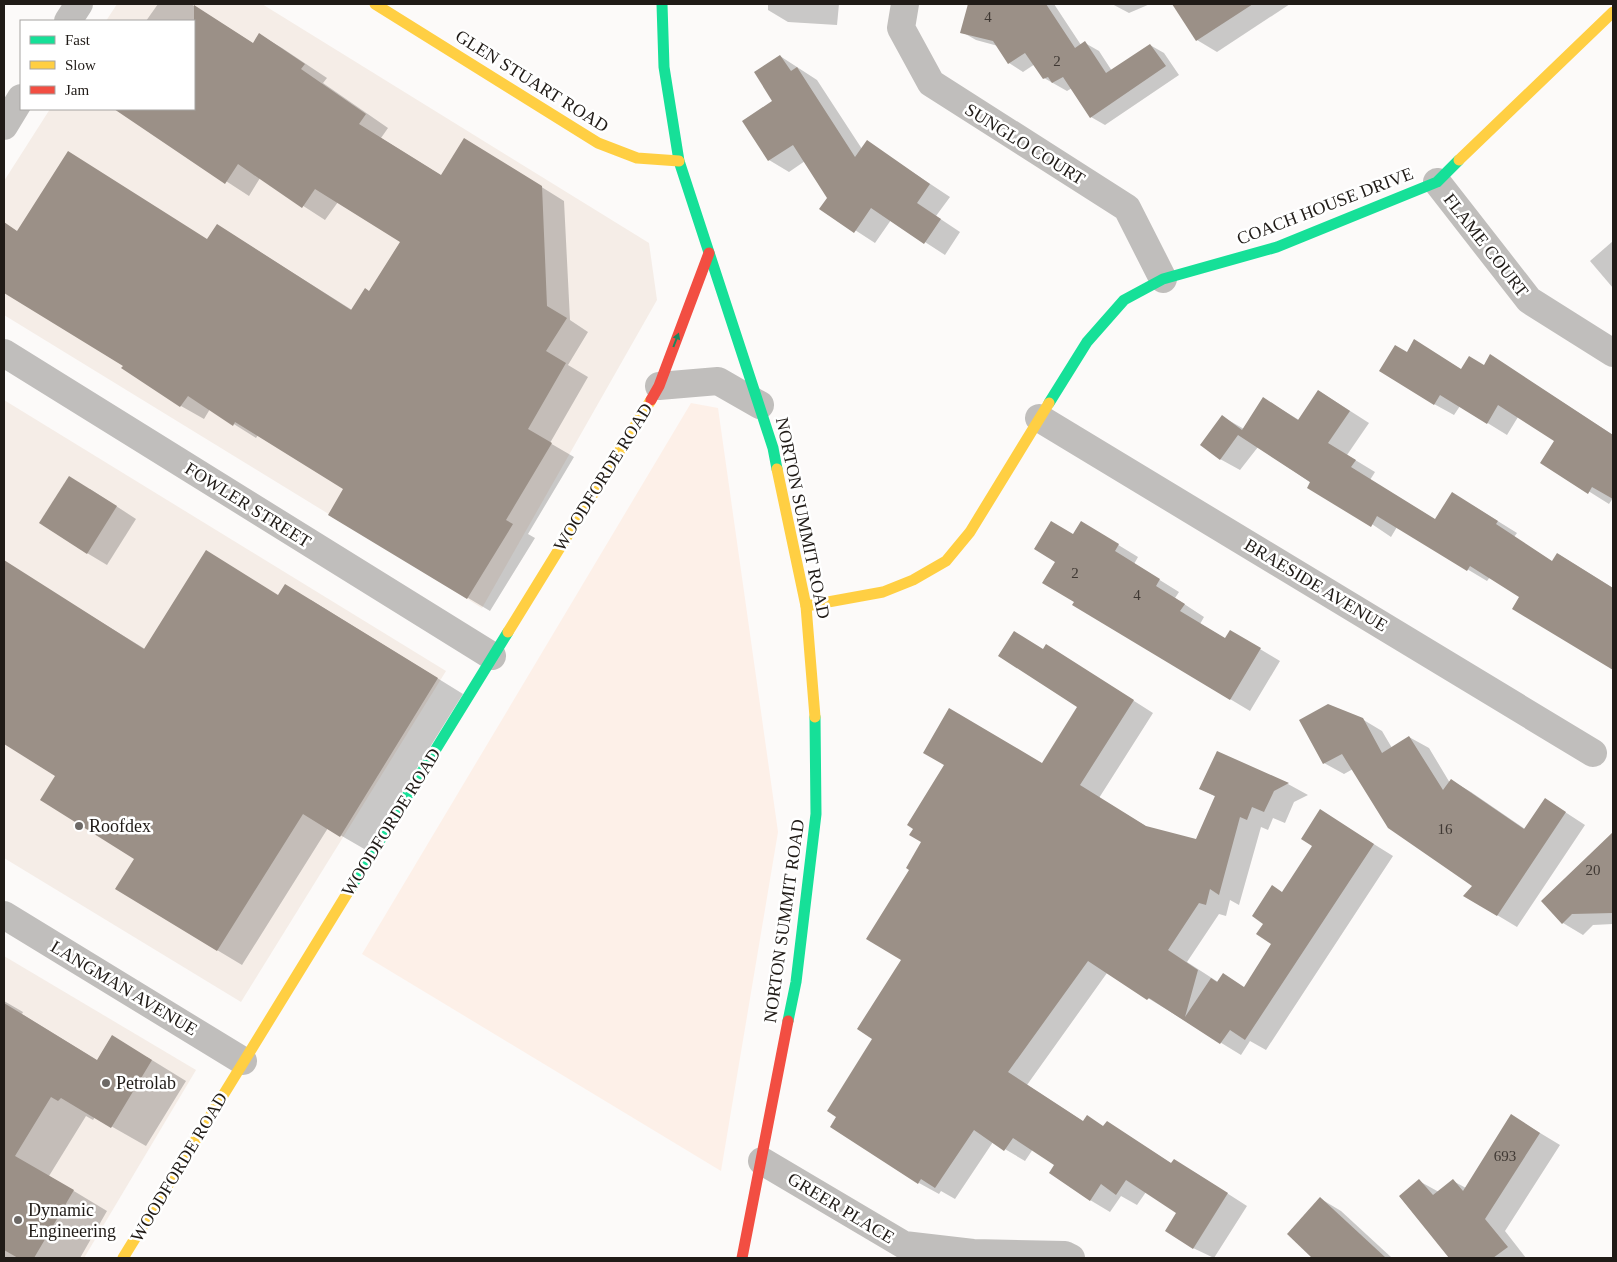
<svg xmlns="http://www.w3.org/2000/svg" width="1617" height="1262" font-family="'Times New Roman',serif">
	<rect width="100%" height="100%" fill="#fcfaf9"/>
	<g fill="#f5ede7">
		<polygon points="117,4 262,4 649,243 657,300 482,608 4,315 4,181 50,109 194,109 194,21 106,21"/>
		<polygon points="4,400 446,671 241,1002 4,858"/>
		<polygon points="4,956 196,1070 84,1258 4,1258"/>
	</g>
	<polygon fill="#fdf0e8" points="691,403 718,408 778,832 721,1171 362,954"/>
	<g fill="#0003">
		<polygon points="158,4 191,4 254,44 260,35 282,48 327,78 323,83 388,128 381,138 442,176 487,153 564,201 570,320 588,332 568,365 588,377 550,443 574,457 528,534 535,538 490,611 329,515 345,489 258,435 256,438 210,409 204,419 181,406 123,368 124,366 4,291 4,230 7,225 18,232 208,240 217,225 352,310 370,293 401,241 338,202 325,220 260,178 249,196 115,109 194,109 194,21 146,21"/>
		<polygon points="768,4 839,4 837,25 788,22 768,10"/>
		<polygon points="965,4 1054,4 1081,45 1085,43 1099,51 1112,71 1150,45 1164,53 1179,75 1105,125 1091,117 1072,88 1067,91 1044,78 1035,64 1023,72 1009,63 998,46 976,40 962,32 969,6"/>
		<polygon points="1112,4 1150,4 1129,13"/>
		<polygon points="1173,4 1290,4 1217,52 1197,40"/>
		<polygon points="780,56 817,80 862,149 867,142 950,197 936,216 960,232 945,255 891,220 875,243 821,208 828,198 805,161 789,172 769,160"/>
		<polygon points="1613,241 1613,288 1590,261"/>
		<polygon points="1415,341 1462,370 1485,367 1491,356 1613,435 1613,498 1609,504 1542,462 1556,441 1518,417 1507,435 1460,406 1454,415 1434,404 1407,353"/>
		<polygon points="1319,391 1369,423 1347,455 1375,472 1370,480 1436,520 1472,505 1517,533 1514,537 1553,562 1558,554 1613,588 1613,668 1514,609 1521,597 1490,577 1487,581 1397,527 1391,537 1258,447 1240,470 1220,459 1223,417 1244,429 1264,399 1299,420"/>
		<polygon points="90,489 136,519 107,565 87,553"/>
		<polygon points="1074,535 1102,535 1138,557 1134,564 1179,592 1175,598 1204,617 1200,624 1226,639 1230,631 1280,661 1250,711 1230,699"/>
		<polygon points="5,563 145,649 279,596 311,600 463,694 366,850 328,828 242,965 217,950 136,859 56,776 4,743"/>
		<polygon points="1046,645 1153,713 1099,798 1147,827 1196,840 1216,797 1201,789 1217,752 1288,784 1308,795 1294,802 1285,823 1273,818 1268,830 1261,827 1239,905 1230,900 1226,916 1219,914 1187,962 1218,982 1245,988 1273,943 1283,893 1340,823 1393,856 1266,1050 1250,1041 1241,1055 1107,973 1027,1085 1084,1122 1088,1117 1104,1127 1107,1122 1172,1164 1194,1172 1247,1206 1214,1258 1193,1248 1178,1212 1146,1192 1137,1205 1121,1196 1110,1212 1090,1200 1056,1164 1033,1149 1025,1161 993,1142 955,1199 941,1191 939,1194 919,1183 1043,765 1079,707 1044,650"/>
		<polygon points="1362,719 1382,731 1392,748 1409,737 1429,748 1450,783 1452,781 1471,792 1525,829 1545,799 1585,825 1517,927 1497,915 1473,886 1353,769 1344,774 1324,763"/>
		<polygon points="1610,837 1613,839 1613,924 1593,925 1583,935 1563,923 1543,902"/>
		<polygon points="4,1001 23,1012 22,1014 98,1061 147,1057 186,1081 146,1146 95,1117 93,1120 86,1116 49,1176 107,1211 80,1258 4,1258"/>
		<polygon points="1512,1116 1560,1145 1505,1231 1526,1258 1451,1258 1400,1197 1419,1181 1439,1192 1453,1181 1466,1188"/>
		<polygon points="1321,1199 1341,1211 1392,1258 1314,1258 1288,1234"/>
	</g>
	<g fill="#9b9087">
		<polygon points="968,4 1046,4 1075,48 1085,41 1106,73 1150,44 1166,66 1090,118 1063,77 1052,83 1048,77 1043,79 1025,53 1008,64 993,41 960,33"/>
		<polygon points="1172,4 1253,4 1196,41"/>
		<polygon points="194,5 253,43 259,33 305,64 301,69 366,114 359,124 441,175 464,138 542,186 547,306 567,318 546,351 566,363 528,429 552,443 506,520 513,524 467,599 328,515 343,489 235,422 233,426 188,396 180,407 121,368 123,366 4,293 4,222 17,231 68,151 207,239 217,224 351,310 365,288 369,291 400,242 315,189 302,208 238,164 225,184 114,109 194,109"/>
		<polygon points="780,55 791,71 797,67 855,157 867,140 930,184 917,203 941,219 924,244 871,208 854,233 819,209 827,198 793,145 768,161 742,121 772,101 754,72"/>
		<polygon points="1414,339 1461,369 1469,356 1484,365 1490,354 1613,435 1613,499 1592,487 1588,494 1540,463 1554,441 1498,405 1487,424 1440,395 1434,405 1379,371 1395,345 1407,352"/>
		<polygon points="1318,390 1350,411 1328,443 1356,460 1351,467 1435,519 1452,492 1498,521 1496,524 1552,561 1557,553 1613,588 1613,670 1512,609 1519,597 1470,566 1467,571 1377,516 1371,527 1307,488 1310,482 1238,435 1220,460 1200,445 1222,415 1242,430 1263,397 1298,420"/>
		<polygon points="69,476 117,506 87,554 39,523"/>
		<polygon points="1051,521 1073,534 1081,521 1119,544 1115,551 1160,579 1156,586 1185,604 1180,611 1225,638 1230,630 1261,648 1230,700 1072,605 1074,602 1042,583 1055,562 1034,549"/>
		<polygon points="206,550 278,595 285,584 438,678 340,837 303,814 217,951 115,889 134,859 40,800 55,776 4,744 4,560 144,649"/>
		<polygon points="1014,631 1043,649 1046,644 1134,700 1080,785 1146,826 1196,839 1215,796 1199,789 1217,751 1289,783 1274,791 1264,812 1252,807 1247,820 1240,817 1219,895 1210,889 1206,905 1199,903 1168,950 1198,970 1185,1017 1211,978 1217,982 1223,973 1244,987 1271,944 1256,934 1263,924 1252,916 1272,885 1282,892 1312,846 1301,839 1320,809 1374,844 1245,1040 1230,1030 1220,1044 1149,998 1147,1000 1088,961 1008,1072 1083,1121 1087,1115 1103,1126 1107,1121 1171,1163 1174,1159 1228,1193 1193,1249 1165,1231 1176,1213 1126,1180 1116,1195 1101,1184 1090,1201 1049,1173 1054,1165 1013,1138 1004,1151 974,1130 935,1188 921,1179 918,1184 830,1127 836,1117 827,1111 872,1039 857,1029 901,960 866,939 909,870 906,868 921,842 909,835 913,829 907,825 944,765 923,753 949,708 1042,763 1077,707 998,656"/>
		<polygon points="1328,704 1363,718 1382,753 1409,736 1443,790 1451,779 1524,829 1545,798 1566,812 1497,916 1463,896 1472,886 1388,828 1342,754 1323,764 1299,720"/>
		<polygon points="1613,832 1613,913 1572,914 1562,924 1541,901"/>
		<polygon points="4,1003 97,1060 112,1035 152,1060 111,1128 61,1098 58,1101 51,1097 15,1156 74,1190 34,1258 18,1258 4,1250"/>
		<polygon points="1511,1114 1540,1133 1485,1219 1508,1247 1493,1258 1449,1258 1399,1196 1419,1179 1433,1195 1453,1179 1463,1191"/>
		<polygon points="1320,1197 1386,1258 1312,1258 1287,1234"/>
	</g>
	<g fill="none" stroke-linecap="round" stroke-linejoin="round">
		<g stroke="#c0bebc" stroke-width="28">
			<polyline points="905,4 901,28 931,83 1127,208 1163,279"/>
			<polyline points="68,21 79,4"/>
			<polyline points="4,126 21,98"/>
			<polyline points="1437,182 1529,300 1613,353"/>
			<polyline points="4,353 492,656"/>
			<polyline points="659,386 718,381 760,405"/>
			<polyline points="1039,418 1593,753"/>
			<polyline points="4,915 243,1061"/>
			<polyline points="762,1161 904,1245 973,1253 1065,1255 1071,1258"/>
		</g>
		<g stroke="#16e098" stroke-width="11">
			<polyline points="662,4 664,67 679,161 773,448 777,469"/>
			<polyline points="1049,403 1087,342 1124,300 1163,279 1277,247 1437,182 1459,160"/>
			<polyline points="348,892 508,632"/>
			<polyline points="788,1021 796,982 816,814 815,717"/>
		</g>
		<g stroke="#ffcf43" stroke-width="11">
			<polyline points="375,4 598,143 637,158 679,161"/>
			<polyline points="1459,160 1613,12"/>
			<polyline points="777,469 806,606 815,717"/>
			<polyline points="806,606 883,592 913,580 946,561 970,532 1049,403"/>
			<polyline points="508,632 651,400"/>
			<polyline points="123,1258 348,892"/>
		</g>
		<g stroke="#f24e42" stroke-width="11">
			<polyline points="651,400 659,386 709,253"/>
			<polyline points="742,1258 788,1021"/>
		</g>
	</g>
	<defs><path id="oneway-solid" d="M-6-.8H1V-3.2L6.5 0L1 3.2V.8H-6Z" transform="scale(1.25)"/></defs>
	<use fill="#1a875e" href="#oneway-solid" transform="translate(676 340) rotate(-69)"/>
	<g fill="#6d6966" stroke="#fff" stroke-width="2">
		<circle cx="79" cy="826" r="5"/>
		<circle cx="106" cy="1083" r="5"/>
		<circle cx="18" cy="1220" r="5"/>
	</g>
	<g text-anchor="middle" stroke-width="5" stroke-linejoin="round" paint-order="stroke">
		<g font-size="15" fill="#3f3833">
			<text x="988" y="22">4</text>
			<text x="1057" y="66">2</text>
			<text x="1075" y="578">2</text>
			<text x="1137" y="600">4</text>
			<text x="1445" y="834">16</text>
			<text x="1593" y="875">20</text>
			<text x="1505" y="1161">693</text>
		</g>
		<g font-size="18" fill="#201b17" stroke="#fff">
			<text transform="translate(532 81) rotate(32)" y="6">GLEN STUART ROAD</text>
			<text transform="translate(1025 144) rotate(32)" y="6">SUNGLO COURT</text>
			<text transform="translate(1325 206) rotate(-21)" y="6">COACH HOUSE DRIVE</text>
			<text transform="translate(1486 245) rotate(52)" y="6">FLAME COURT</text>
			<text transform="translate(603 477) rotate(-58)" y="6">WOODFORDE ROAD</text>
			<text transform="translate(248 505) rotate(32)" y="6">FOWLER STREET</text>
			<text transform="translate(803 518) rotate(78)" y="6">NORTON SUMMIT ROAD</text>
			<text transform="translate(1316 585) rotate(31)" y="6">BRAESIDE AVENUE</text>
			<text transform="translate(391 822) rotate(-58)" y="6">WOODFORDE ROAD</text>
			<text transform="translate(784 921) rotate(-82)" y="6">NORTON SUMMIT ROAD</text>
			<text transform="translate(124 988) rotate(31)" y="6">LANGMAN AVENUE</text>
			<text transform="translate(179 1167) rotate(-59)" y="6">WOODFORDE ROAD</text>
			<text transform="translate(841 1208) rotate(31)" y="6">GREER PLACE</text>
		</g>
		<g font-size="18" fill="#201b17" stroke="#fff" text-anchor="start">
			<text x="89" y="832">Roofdex</text>
			<text x="116" y="1089">Petrolab</text>
			<text x="28" y="1216">Dynamic<tspan x="28" dy="21">Engineering</tspan></text>
		</g>
	</g>
	<rect width="1617" height="1262" fill="none" stroke="#201b17" stroke-width="10"/>
	<rect x="20" y="20" width="175" height="90" fill="#ffffff" stroke="#a6a4a2"/>
	<rect x="30" y="36" width="25" height="8" fill="#16e098" stroke="#a6a4a2"/>
	<text x="65" y="45" font-size="15" fill="#201b17">Fast</text>
	<rect x="30" y="61" width="25" height="8" fill="#ffcf43" stroke="#a6a4a2"/>
	<text x="65" y="70" font-size="15" fill="#201b17">Slow</text>
	<rect x="30" y="86" width="25" height="8" fill="#f24e42" stroke="#a6a4a2"/>
	<text x="65" y="95" font-size="15" fill="#201b17">Jam</text>
</svg>
